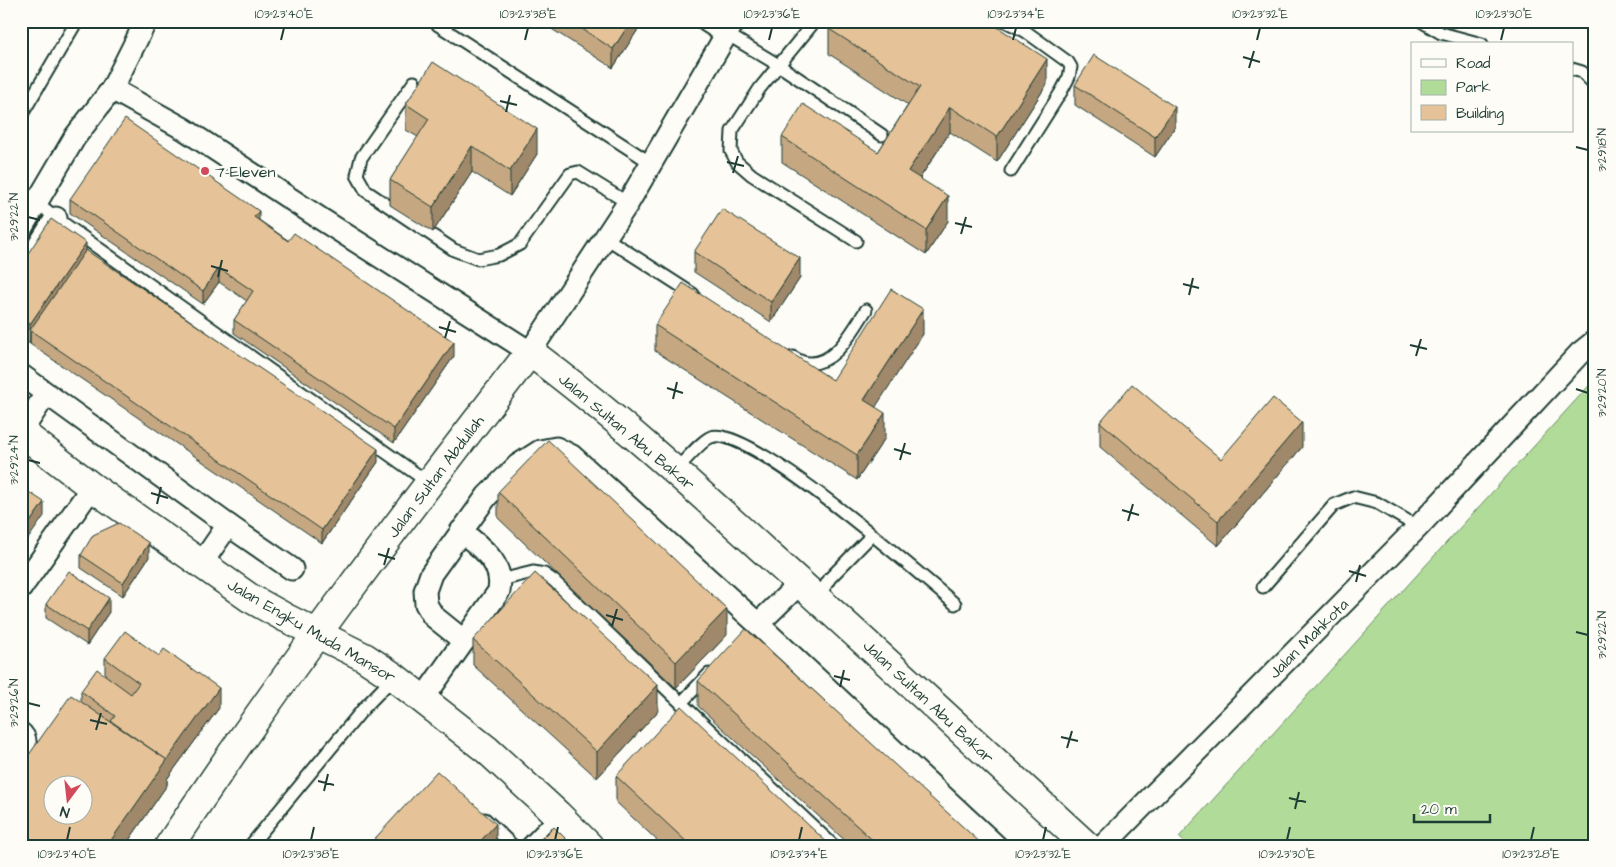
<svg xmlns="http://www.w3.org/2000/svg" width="1616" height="867" font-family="'Architects Daughter',sans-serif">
	<rect width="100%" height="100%" fill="#fdfcf7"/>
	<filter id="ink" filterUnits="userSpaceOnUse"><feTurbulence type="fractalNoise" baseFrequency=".02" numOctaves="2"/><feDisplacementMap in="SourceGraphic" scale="10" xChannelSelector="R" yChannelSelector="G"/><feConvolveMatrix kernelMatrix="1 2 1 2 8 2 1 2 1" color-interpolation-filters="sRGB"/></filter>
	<g filter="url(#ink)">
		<polygon fill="#b1db98" stroke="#688c66" points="1595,379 1595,846 1188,846 1179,837"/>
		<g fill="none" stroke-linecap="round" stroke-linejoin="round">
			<defs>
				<g id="lane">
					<polyline points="435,21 438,25 651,163"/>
					<polyline points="815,21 760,88 732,131 731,151 737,162 752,175 856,241"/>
					<polyline points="1005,21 1025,31 1068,62 1071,67 1069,77 1061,92 1011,171"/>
					<polyline points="1421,21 1441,33 1482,44"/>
					<polyline points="727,34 780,66 882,135"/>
					<polyline points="1572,69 1582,72 1595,85"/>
					<polyline points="414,82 361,158 357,175 366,191 454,250 478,259 499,255 520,244 570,174 578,172 628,203"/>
					<polyline points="21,116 77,21"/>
					<polyline points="21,189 56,218 429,483"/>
					<polyline points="606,238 693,294"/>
					<path d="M793 357C796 359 800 361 803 362 833 370 853 330 866 310"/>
					<path d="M675 471C683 463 702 440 711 437 747 423 922 576 955 604"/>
					<polyline points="501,580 533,572 544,574 554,581 681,703 834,846"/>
					<polyline points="1263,587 1334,505 1353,497 1377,503 1418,527"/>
					<polyline points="818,598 830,578 872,535"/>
					<polyline points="681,703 709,674"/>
					<path d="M21 727C36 738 30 750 21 763"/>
					<polyline points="485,819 513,846"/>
					<polyline points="250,846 364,708 394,677"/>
					<polyline points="526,846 557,814"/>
				</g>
				<g id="street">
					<polyline points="707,21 727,34"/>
					<polyline points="112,89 184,129 321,219 530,352 628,203 734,21"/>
					<polyline points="21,229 75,137 112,89 146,21"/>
					<polyline points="21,274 56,218"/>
					<polyline points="21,375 228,525 292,569"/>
					<polyline points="21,432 46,394"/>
					<polyline points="201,564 228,525"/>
					<polyline points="21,588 92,487"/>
					<polyline points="758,624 800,583"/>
					<polyline points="464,641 433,616 426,604 425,591 431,574 487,496 518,465 540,451 556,448 572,456 758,624 996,846"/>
					<path d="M423 699 499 591C504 562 481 548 461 531"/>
					<polyline points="1103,846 1418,527 1580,353 1595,341"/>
				</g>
				<g id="secondary">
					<polyline points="21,432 92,487 250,598 286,618 364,657 394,677 487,750 557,814 589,846"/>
					<path d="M169 846C282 676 405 513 530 352 612 413 687 481 763 550 872 647 979 747 1087 846"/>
				</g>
			</defs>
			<use href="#lane" stroke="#1f3d34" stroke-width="15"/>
			<use href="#street" stroke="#1f3d34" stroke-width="25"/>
			<use href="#secondary" stroke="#1f3d34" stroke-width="31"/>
			<use href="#lane" stroke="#fdfcf7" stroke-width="11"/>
			<use href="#street" stroke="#fdfcf7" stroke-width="21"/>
			<use href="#secondary" stroke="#fdfcf7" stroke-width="28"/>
		</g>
		<g fill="#c5a782" stroke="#1f3d34">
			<polygon points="539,21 637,21 637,31 613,68"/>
			<polygon points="829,29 1047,84 997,162 950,132 920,178 948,221 926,255 782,162 782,137 878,152 908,105 829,54"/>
			<polygon points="1075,85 1175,127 1155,157 1075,105"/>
			<polygon points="406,104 537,154 510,196 472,172 433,232 390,205 390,180 418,137 406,130"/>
			<polygon points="70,199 259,220 454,356 394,443 234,333 234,320 247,301 219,282 203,304 70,213"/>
			<polygon points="86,250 378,462 322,543 30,344 21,337 21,264"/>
			<polygon points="694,252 800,278 771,322 694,272"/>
			<polygon points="655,325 833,380 923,334 875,407 885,438 857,480 655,351"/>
			<polygon points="1100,422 1221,459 1302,447 1218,546 1100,447"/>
			<polygon points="498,492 727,635 676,688 498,518"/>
			<polygon points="81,555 149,557 123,596 81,568"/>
			<polygon points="46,604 109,612 87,645 46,618"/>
			<polygon points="473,640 658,711 597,778 473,665"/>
			<polygon points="105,658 219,708 167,779 167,785 125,846 21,846 81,702 81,691 105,676"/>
			<polygon points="698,681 984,846 851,846 698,706"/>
			<polygon points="616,776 831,846 663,846 616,802"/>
		</g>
		<g fill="#a0886a" stroke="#1f3d34">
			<polygon points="21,21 26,21 21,29"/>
			<polygon points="631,21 637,21 637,31 613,68 613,49"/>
			<polygon points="1047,59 1047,84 997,162 997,137"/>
			<polygon points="950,107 950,132 908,196 908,171"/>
			<polygon points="1175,107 1175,127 1155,157 1155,137"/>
			<polygon points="537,129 537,154 510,196 510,171"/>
			<polygon points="472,146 472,172 433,232 433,207"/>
			<polygon points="948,196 948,221 926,255 926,230"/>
			<polygon points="259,211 259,225 254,217"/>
			<polygon points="86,243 86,263 30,330 30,344 30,324"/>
			<polygon points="800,258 800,278 771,322 771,302"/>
			<polygon points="219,268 219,282 203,304 203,291"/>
			<polygon points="923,309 923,334 864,425 864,400"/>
			<polygon points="454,342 454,356 394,443 394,429"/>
			<polygon points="885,413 885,438 857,480 857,455"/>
			<polygon points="1302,422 1302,447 1218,546 1218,521"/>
			<polygon points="378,449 378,462 322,543 322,530"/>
			<polygon points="44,502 44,516 21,549 21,535"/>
			<polygon points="149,543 149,557 123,596 123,583"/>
			<polygon points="109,598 109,612 87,645 87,631"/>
			<polygon points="727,609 727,635 676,688 676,662"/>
			<polygon points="658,685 658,711 597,778 597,752"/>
			<polygon points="219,688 219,708 167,779 167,785 125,846 107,846 166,761"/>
			<polygon points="496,824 496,846 476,846"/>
		</g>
		<g fill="#e5c297" stroke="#1f3d34" fill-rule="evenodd">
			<polygon points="570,21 631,21 613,49"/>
			<polygon points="833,21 988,21 1047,59 997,137 950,107 908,171 948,196 926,230 782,137 803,104 878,152 920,87 829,29"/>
			<polygon points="1094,55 1175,107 1155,137 1075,85"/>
			<polygon points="433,62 537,129 510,171 472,146 433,207 390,180 429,119 406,104"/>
			<polygon points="125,119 259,211 254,217 288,241 294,233 454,342 394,429 234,320 253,291 219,268 203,291 70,199"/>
			<polygon points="722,209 800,258 771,302 694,252"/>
			<polygon points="51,219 86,243 30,324 21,317 21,264"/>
			<polygon points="86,250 378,449 322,530 30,330"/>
			<polygon points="683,283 833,380 891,289 923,309 864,400 885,413 857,455 655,325"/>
			<polygon points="1132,384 1221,459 1273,398 1302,422 1218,521 1100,422"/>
			<polygon points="548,440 727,609 676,662 498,492"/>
			<polygon points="21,487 44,502 21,535"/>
			<polygon points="119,523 149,543 123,583 81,555 93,535"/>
			<polygon points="69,571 109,598 87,631 46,604"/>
			<polygon points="535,573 658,685 597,752 473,640"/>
			<polygon points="746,629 984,846 879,846 698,681"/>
			<polygon points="125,631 159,656 164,649 219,688 167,760 111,721 115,716 81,691 97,669 131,694 139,683 105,658"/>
			<path d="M71 695 167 760 107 846H21V766ZM52 784H82V814H52Z"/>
			<polygon points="681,706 831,846 691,846 616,776"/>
			<polygon points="437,771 496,824 476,846 368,846"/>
			<polygon points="554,827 573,846 535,846"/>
		</g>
	</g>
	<path fill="none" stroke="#1f3d34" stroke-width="2" d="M281 40 284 28M525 40 528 28M769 40 772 28M1013 40 1016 28M1257 40 1260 28M1501 40 1504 28M1243 57 1260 62M1249 68 1254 51M500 101 517 105M506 112 510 95M1576 147 1588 150M727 162 744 166M733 173 738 156M28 217 40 220M955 223 972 227M961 234 966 217M211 266 228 271M218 277 222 260M1183 284 1199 288M1189 295 1193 278M439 327 456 332M445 338 450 321M1410 345 1427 349M1416 356 1421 339M667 388 683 393M1576 389 1588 393M673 399 677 382M894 449 911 454M28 460 40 463M900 460 905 443M151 493 168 498M157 504 161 487M1122 510 1139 515M1128 521 1133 504M378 554 395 559M384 565 389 548M1349 571 1366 576M1356 582 1360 565M606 615 623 620M612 626 617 609M1576 632 1588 635M834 676 850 680M840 687 844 670M28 703 40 706M90 720 107 724M96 730 101 713M1061 737 1078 741M1067 748 1072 731M318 781 334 785M324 791 328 774M1289 798 1306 802M1295 809 1299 792M67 840 70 827M311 840 314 827M555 840 558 827M799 840 802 827M1043 840 1046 827M1287 840 1290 827M1531 840 1534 827"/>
	<circle fill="#d1495b" stroke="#fdfcf7" stroke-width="2" cx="205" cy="171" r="5"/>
	<g text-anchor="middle" stroke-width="5" stroke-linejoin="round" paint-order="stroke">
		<g font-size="16" fill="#1f3d34" stroke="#fdfcf7" text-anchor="start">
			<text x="215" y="177">7-Eleven</text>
		</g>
		<g font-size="16" fill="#1f3d34" stroke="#fdfcf7">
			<text transform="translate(627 431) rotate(40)" y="6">Jalan Sultan Abu Bakar</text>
			<text transform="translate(435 476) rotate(-53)" y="6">Jalan Sultan Abdullah</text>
			<text transform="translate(312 630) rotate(30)" y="6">Jalan Engku Muda Mansor</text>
			<text transform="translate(1308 638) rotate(-45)" y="6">Jalan Mahkota</text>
			<text transform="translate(929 701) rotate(43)" y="6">Jalan Sultan Abu Bakar</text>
		</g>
	</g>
	<rect width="1616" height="867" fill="none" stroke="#fdfcf7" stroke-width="55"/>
	<rect x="1411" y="42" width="162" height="90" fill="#fdfcf7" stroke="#a4b0a9"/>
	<rect x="1421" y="59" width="25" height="8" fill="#fdfcf7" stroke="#a4b0a9"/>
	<text x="1456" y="68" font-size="15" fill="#1f3d34">Road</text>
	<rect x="1421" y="80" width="25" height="15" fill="#b1db98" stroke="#a4b0a9"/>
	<text x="1456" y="92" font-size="15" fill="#1f3d34">Park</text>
	<rect x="1421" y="105" width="25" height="15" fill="#e5c297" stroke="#a4b0a9"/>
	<text x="1456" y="118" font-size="15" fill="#1f3d34">Building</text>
	<g transform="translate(68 800) rotate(195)"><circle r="24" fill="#fdfcf7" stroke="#a4b0a9"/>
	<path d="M0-4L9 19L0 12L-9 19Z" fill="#d1495b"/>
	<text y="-8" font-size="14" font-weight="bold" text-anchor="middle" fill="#1f3d34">N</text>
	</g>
	<path d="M1414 814v8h76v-8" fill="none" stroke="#1f3d34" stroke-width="2.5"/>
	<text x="1421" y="814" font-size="15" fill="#1f3d34" stroke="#fdfcf7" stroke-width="4" paint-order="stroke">20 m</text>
	<rect x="28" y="28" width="1560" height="812" fill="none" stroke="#1f3d34" stroke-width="2"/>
	<g font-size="12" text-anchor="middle" fill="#1f3d34">
		<text x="284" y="18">103°23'40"E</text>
		<text x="528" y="18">103°23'38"E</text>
		<text x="772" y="18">103°23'36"E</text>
		<text x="1016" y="18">103°23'34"E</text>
		<text x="1260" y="18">103°23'32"E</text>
		<text x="1504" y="18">103°23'30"E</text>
		<text transform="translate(1602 150) rotate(-90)" y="4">3°29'18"N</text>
		<text transform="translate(14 217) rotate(-90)" y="4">3°29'22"N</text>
		<text transform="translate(1602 393) rotate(-90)" y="4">3°29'20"N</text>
		<text transform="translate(14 460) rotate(-90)" y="4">3°29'24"N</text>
		<text transform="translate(1602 635) rotate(-90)" y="4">3°29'22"N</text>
		<text transform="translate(14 703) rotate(-90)" y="4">3°29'26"N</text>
		<text x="67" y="858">103°23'40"E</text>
		<text x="311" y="858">103°23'38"E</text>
		<text x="555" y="858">103°23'36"E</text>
		<text x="799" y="858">103°23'34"E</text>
		<text x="1043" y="858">103°23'32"E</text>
		<text x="1287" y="858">103°23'30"E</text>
		<text x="1531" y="858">103°23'28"E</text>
	</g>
</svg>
